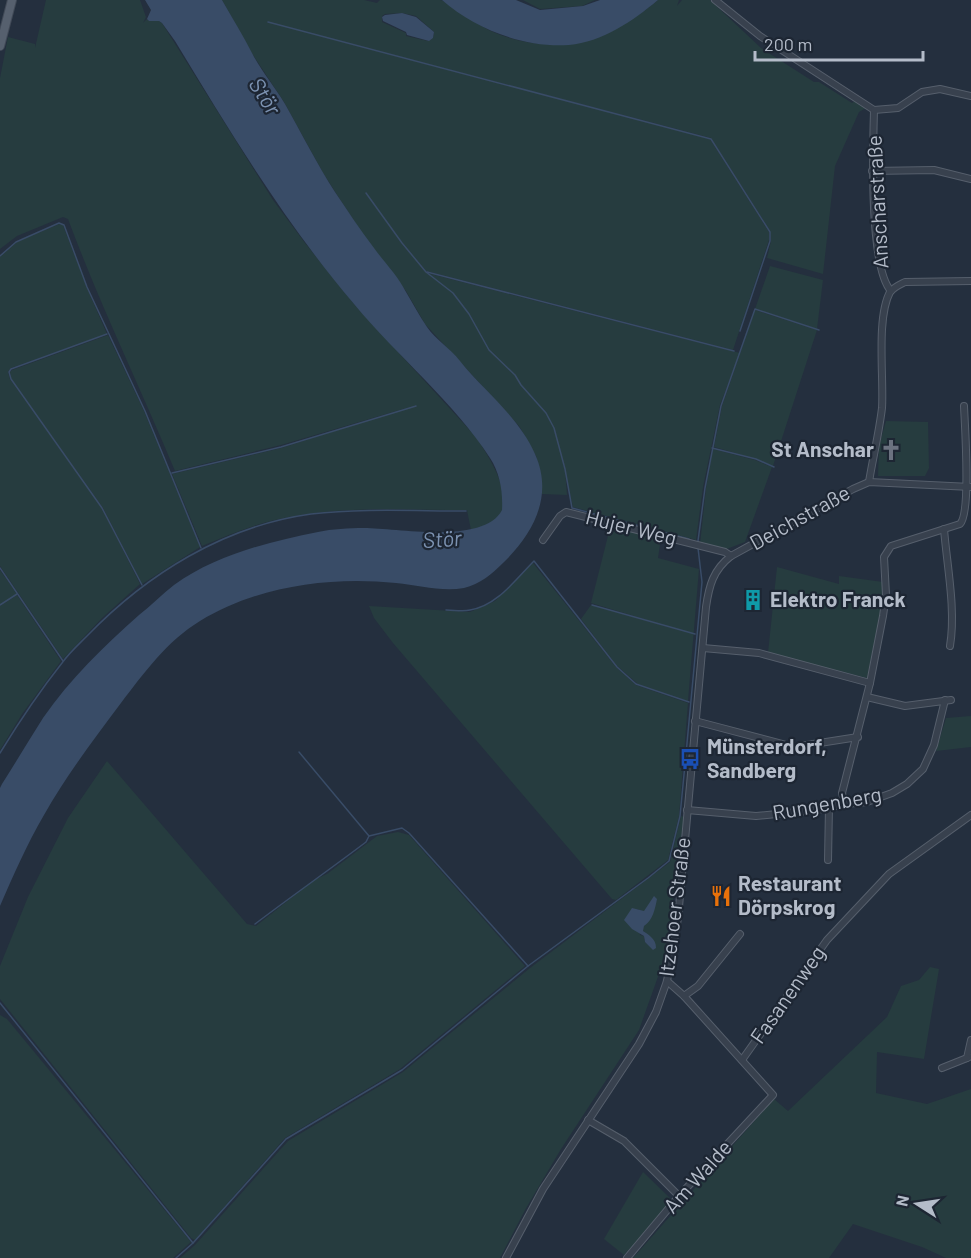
<svg xmlns="http://www.w3.org/2000/svg" width="971" height="1258" font-family="Barlow,sans-serif">
	<rect width="100%" height="100%" fill="#242f3e"/>
	<g fill="#263c3f" fill-rule="evenodd">
		<path d="M46 0H140L146 17 143 23 147 19 149 21H159L162 23 273 200 305 243 354 304 476 437C487 454 514 494 500 515 494 524 481 527 471 530L467 510C403 510 337 505 275 520 249 526 226 536 202 546L172 474 281 448 417 405 281 445 175 471C140 387 100 305 68 219L63 217 17 236 0 249V78L8 37 35 44V48Z"/>
		<path d="M222 0H364L377 3 380 0C396 0 425 0 440 0 451 2 477 25 491 31 552 58 609 41 658 0H679L677 6 682 0H710L761 48 814 82H819L852 103 855 101 866 108 859 112 835 166 823 274 767 258 771 241 770 231 711 138 271 23 710 139 769 232V240L733 350 426 271 402 243 364 190 402 244 427 273 740 353 720 405 703 487 696 540 573 507 560 449 565 469 567 495 542 494 541 476 536 456 519 426 425 324 406 291 363 235 323 173 284 102 251 52ZM402 13 416 16 434 32 433 38 428 41 406 36V33L382 22V16L385 14Z"/>
		<polygon points="523,0 595,0 582,6 540,9"/>
		<polygon points="59,224 63,225 87,288 107,334 11,368 8,372 10,379 102,508 140,584 102,618 63,659 0,566 0,257 17,242"/>
		<polygon points="770,266 823,280 817,329 755,309"/>
		<polygon points="755,310 817,330 773,466 756,459 714,447 722,406"/>
		<polygon points="108,335 144,411 200,547 142,584 103,508 11,379 10,372 12,370"/>
		<polygon points="886,421 928,422 929,468 925,476 878,476 879,446"/>
		<polygon points="713,449 755,460 772,467 745,542 724,550 700,544 706,488"/>
		<polygon points="611,524 661,538 658,558 699,569 688,701 638,684 617,666 581,619 591,605 693,634 591,603"/>
		<polygon points="533,563 616,667 636,685 688,703 679,816 668,860 616,900 612,899 393,643 374,618 369,606 470,612 495,601"/>
		<polygon points="777,567 839,584 839,576 883,582 884,596 867,678 768,653"/>
		<polygon points="0,570 17,594 0,605"/>
		<polygon points="17,595 61,661 22,714 0,750 0,606"/>
		<polygon points="971,716 971,747 936,751 946,718"/>
		<polygon points="107,761 247,924 256,926 314,880 327,874 377,836 398,832 409,835 525,966 400,1069 285,1138 195,1240 191,1238 0,999 0,966 28,897 68,818"/>
		<path d="M681 816 684 817 667 945 660 971 639 1030 561 1149 525 1210 500 1258H180L195 1245 288 1141 403 1072 530 968 670 862ZM637 909 644 912 643 931 648 935 653 949 645 942 644 936 640 935Z"/>
		<polygon points="930,967 939,969 924,1059 877,1052 876,1093 927,1104 971,1089 971,1258 946,1258 922,1247 853,1224 829,1258 633,1258 774,1099 788,1111 887,1017 901,986 919,980"/>
		<polygon points="0,1015 7,1019 191,1242 173,1258 0,1258"/>
		<polygon points="643,1172 673,1201 624,1255 604,1239"/>
	</g>
	<g fill="#394c67">
		<path d="M145 0H222C232 18 243 35 252 53 261 71 275 87 285 104 302 134 317 164 335 192 348 211 360 230 374 248 384 262 398 276 406 292 413 304 419 315 427 327 436 340 450 348 460 361 484 391 519 417 535 454 554 496 533 534 503 563 492 574 480 584 464 588 441 592 419 585 396 583 331 576 257 586 200 621 167 641 144 673 121 703 94 739 66 776 44 815 27 844 13 876 0 906V788L2 784C16 762 29 740 43 718 70 679 104 646 139 615 151 606 162 594 174 585 216 555 268 542 318 532 332 529 349 528 364 528 397 528 484 545 502 510 503 492 500 473 490 458 454 402 397 356 354 304 285 223 230 132 175 41L162 23 159 21H149L147 19 151 10Z"/>
		<path d="M442 0H516L540 10 583 6 600 0H658C633 21 602 42 569 45 524 48 475 29 442 0Z"/>
		<polygon points="402,13 416,17 434,32 433,38 429,41 407,35 406,32 383,21 382,17 385,15"/>
		<path d="M654 896 657 899C655 909 653 920 644 926L643 931C649 935 656 939 656 948L653 950 645 942 644 936 632 929 624 920 632 908 644 911Z"/>
	</g>
	<g fill="none" stroke-linecap="round" stroke-linejoin="round">
		<g stroke="#394c67" stroke-width="1.5">
			<polyline points="268,22 711,139 770,232 770,241 740,331"/>
			<polyline points="366,193 402,243 426,272 453,293 469,314 489,350 515,375 521,385 546,413 554,428 565,469 572,508 689,539"/>
			<polyline points="0,256 16,242 59,223 64,225 87,287 145,411 201,548"/>
			<polyline points="427,272 734,351"/>
			<polyline points="107,334 11,369 9,372 11,379 102,508 142,585"/>
			<polyline points="712,448 756,459 774,467"/>
			<polyline points="172,473 281,447 416,406"/>
			<polyline points="698,541 705,488 721,406 755,309 819,330"/>
			<polyline points="0,568 63,661"/>
			<polyline points="0,605 17,594"/>
			<polyline points="592,605 695,634"/>
			<path d="M446 610C454 610 463 612 470 610 497 606 516 579 534 561L617 667 636 684 689 702"/>
			<polyline points="299,752 369,836"/>
			<path d="M0 753C19 722 39 692 62 663 69 653 78 645 87 636 147 574 224 526 311 514 362 508 415 511 466 511"/>
			<path d="M255 924C292 896 329 870 366 842L369 836 402 828 409 833 528 966"/>
			<polyline points="0,1003 193,1243 176,1258"/>
			<polyline points="193,1243 286,1139 402,1070 528,966 648,878 669,861 680,816 686,754 702,582 698,548"/>
		</g>
		<defs>
			<g id="minor">
				<polyline points="715,0 760,36 874,110"/>
				<path d="M874 110C873 146 869 267 891 291"/>
				<polyline points="874,110 898,108 922,92 940,89 971,96"/>
				<polyline points="872,171 934,170 971,179"/>
				<path d="M869 482C873 457 879 433 882 408 884 379 876 318 890 292 894 287 899 285 905 282L971 281"/>
				<path d="M944 529C947 566 956 610 950 646"/>
				<polyline points="543,540 560,516 566,512 725,552 731,556"/>
				<polyline points="703,648 759,653 870,683"/>
				<polyline points="867,697 905,706 951,700"/>
				<polyline points="695,721 794,747 858,737"/>
				<path d="M845 804 842 793 870 683 883 616 886 595 884 557 891 546 960 524C971 513 965 429 964 406"/>
				<polyline points="687,810 756,816 817,810 845,804 867,802 892,793 907,784 923,769 934,745 945,700"/>
				<polyline points="828,860 829,807"/>
				<polyline points="684,996 698,986 740,934"/>
				<polyline points="969,1057 967,1058 971,1040"/>
				<polyline points="742,1060 827,940 889,874 971,815"/>
				<polyline points="942,1068 967,1058"/>
				<polyline points="588,1120 624,1141 679,1196"/>
				<path d="M506 1258 543 1189 639 1044 656 1012 667 981 678 918 706 607C709 586 713 570 731 556L853 489 869 482 971 487"/>
				<polyline points="627,1258 679,1196 773,1095 684,996 667,981"/>
			</g>
			<polyline id="major" points="0,46 12,0"/>
		</defs>
		<use href="#minor" stroke="#565f6c" stroke-width="8"/>
		<use href="#major" stroke="#414a57" stroke-width="10"/>
		<use href="#minor" stroke="#38414e" stroke-width="6"/>
		<use href="#major" stroke="#56606e" stroke-width="8"/>
	</g>
	<defs>
		<symbol id="church-bare" viewBox="-9 -9 18 18"><path d="M-1.2-6h2.4v3.5h3.3v2.4h-3.3V6h-2.4V-.1h-3.3v-2.4h3.3Z" fill="#6b7280" stroke="#1d2633" stroke-width="2.5" paint-order="stroke"/></symbol>
		<symbol id="building-bare" viewBox="-9 -9 18 18"><path d="M-4-6H4V6H1V3H-1V6H-4ZM-2.5-4.3h1.7v1.8h-1.7ZM.8-4.3h1.7v1.8H.8ZM-2.5-1h1.7V.8h-1.7ZM.8-1h1.7V.8H.8Z" fill="#0f9aa8" stroke="#1d2633" stroke-width="2.5" paint-order="stroke"/></symbol>
		<symbol id="bus-bare" viewBox="-9 -9 18 18"><path d="M-5-6H5V4H4V6H2V4H-2V6H-4V4H-5ZM-3.5-4V0h7V-4ZM-3.5 1.2v1.5H-2V1.2ZM2 1.2v1.5H3.5V1.2Z" fill="#1a4fb4" stroke="#1d2633" stroke-width="2.5" paint-order="stroke"/></symbol>
		<symbol id="restaurant-bare" viewBox="-9 -9 18 18"><path d="M-5-6h1v4h1v-4h1v4h1v-4h1v5L-1.5 .5V6h-2V.5L-5-1ZM5-6V6H3V1.5H1.5Q1.5-4 5-6Z" fill="#e8710a" stroke="#1d2633" stroke-width="2.5" paint-order="stroke"/></symbol>
	</defs>
	<g fill-rule="evenodd">
		<use href="#church-bare" x="876" y="435" width="30" height="30"/>
		<use href="#building-bare" x="738" y="585" width="30" height="30"/>
		<use href="#bus-bare" x="675" y="744" width="30" height="30"/>
		<use href="#restaurant-bare" x="706" y="881" width="30" height="30"/>
	</g>
	<g text-anchor="middle" stroke-width="4.5" stroke-linejoin="round" paint-order="stroke">
		<g font-size="21" fill="#b4bcc9" stroke="#1d2633">
			<text transform="translate(878 202) rotate(-93)" y="7">Anscharstraße</text>
			<text transform="translate(800 518) rotate(-29)" y="7">Deichstraße</text>
			<text transform="translate(631 528) rotate(14)" y="7">Hujer Weg</text>
			<text transform="translate(827 804) rotate(-10)" y="7">Rungenberg</text>
			<text transform="translate(675 907) rotate(-83)" y="7">Itzehoer Straße</text>
			<text transform="translate(788 995) rotate(-55)" y="7">Fasanenweg</text>
			<text transform="translate(698 1177) rotate(-48)" y="7">Am Walde</text>
		</g>
		<g font-size="21" font-weight="bold" fill="#b4bcc9" stroke="#1d2633" text-anchor="start">
			<text x="874" y="457" text-anchor="end">St Anschar</text>
			<text x="770" y="607">Elektro Franck</text>
			<text x="707" y="754">Münsterdorf,<tspan x="707" dy="24">Sandberg</tspan></text>
			<text x="738" y="891">Restaurant<tspan x="738" dy="24">Dörpskrog</tspan></text>
		</g>
		<g font-size="22" font-style="italic" fill="#7c92b1" stroke="#1d2633">
			<text transform="translate(265 96) rotate(58)" y="8">Stör</text>
			<text transform="translate(442 539) rotate(-4)" y="8">Stör</text>
		</g>
	</g>
	<g transform="translate(917 1204) rotate(282)" stroke="#1d2633" stroke-width="4.5" paint-order="stroke">
	<path d="M0-4.5L10 22L0 15L-10 22Z" fill="#b4bcc9"/>
	<text y="-9" font-size="16" font-weight="bold" text-anchor="middle" fill="#b4bcc9">N</text>
	</g>
	<path d="M755 51v9h168v-9" fill="none" stroke="#b4bcc9" stroke-width="3"/>
	<text x="764" y="51" font-size="18" fill="#b4bcc9" stroke="#1d2633" stroke-width="4.5" paint-order="stroke">200 m</text>
</svg>
